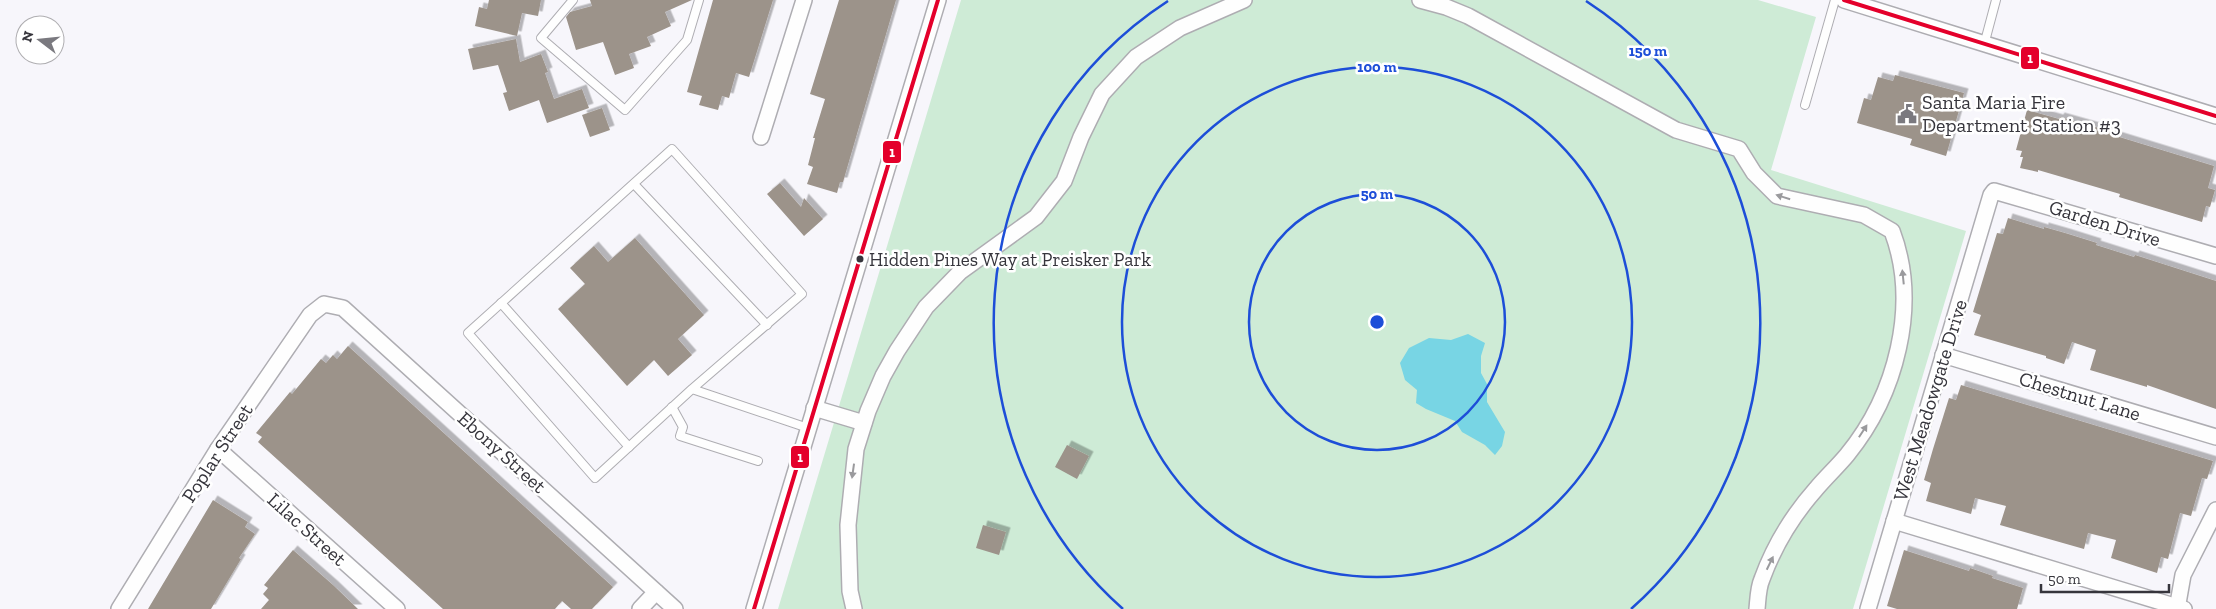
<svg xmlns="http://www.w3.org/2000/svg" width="2216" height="609" font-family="'Zilla Slab',serif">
	<defs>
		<filter id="shadow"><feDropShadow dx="4.5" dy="-4.5" stdDeviation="0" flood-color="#0004"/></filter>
	</defs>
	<rect width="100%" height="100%" fill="#f7f6fb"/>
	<polygon fill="#ceebd6" points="961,0 1758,0 1816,17 1771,170 1966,231 1853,609 778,609"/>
	<polygon fill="#78d5e4" points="1468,334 1485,343 1481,356 1481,373 1487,384 1487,402 1505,432 1502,446 1495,455 1485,445 1462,432 1455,421 1426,409 1416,403 1417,390 1405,380 1400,363 1409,348 1429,338 1451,340"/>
	<g fill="#9c938a" filter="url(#shadow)">
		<polygon points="489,0 541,0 538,16 522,13 517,36 475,26 479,7 487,9"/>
		<polygon points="590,0 692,0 665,12 671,26 647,37 651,46 629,54 634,68 615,75 603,42 576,50 566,17 570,12 592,6"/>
		<polygon points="713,0 773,0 749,77 736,73 729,98 722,96 718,110 699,105 702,96 687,92"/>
		<polygon points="839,0 896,0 843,182 840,182 837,193 807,184 813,167 808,165 815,138 813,138 825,99 810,94"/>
		<polygon points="516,39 520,62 541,54 548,72 545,73 554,99 582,89 589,108 547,123 539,100 509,111 503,93 507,92 498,65 473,70 468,49"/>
		<polygon points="1895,75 1964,93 1946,156 1910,145 1912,139 1857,123 1864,98 1871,100 1878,77 1893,81"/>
		<polygon points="602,108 610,130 590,137 582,115"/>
		<polygon points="2027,110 2059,119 2060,117 2117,133 2116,136 2214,166 2208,188 2215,190 2210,207 2206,206 2202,222 2119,197 2120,194 2038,170 2038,172 2020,168 2023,157 2020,157 2022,151 2016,150"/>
		<polygon points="780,183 801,207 804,198 823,219 804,236 767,194"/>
		<polygon points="2008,218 2044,229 2044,227 2065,233 2097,243 2096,245 2134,257 2135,255 2216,281 2216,409 2147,385 2147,387 2090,370 2096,350 2072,342 2064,364 2046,358 2046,356 1974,335 1981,315 1973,312 1997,233 2003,234"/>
		<polygon points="635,238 704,315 678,339 692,355 668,376 654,360 627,386 558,309 585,284 570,268 594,246 608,262"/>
		<polygon points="348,346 613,587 592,609 571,609 562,601 555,609 443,609 258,442 262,437 256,433 290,392 292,394 321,359 326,363 333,355 337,359"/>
		<polygon points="1961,385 2213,461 2207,479 2202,478 2191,516 2180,513 2168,559 2161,557 2157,573 2111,558 2116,540 2088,533 2084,549 2000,525 2006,506 1975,498 1971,514 1926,501 1931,483 1924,480 1933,449 1949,398 1956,400"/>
		<polygon points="1067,445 1089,456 1077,479 1055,467"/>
		<polygon points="213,500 248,522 245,527 255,534 239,558 241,559 211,609 148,609"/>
		<polygon points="983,525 1006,532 999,555 976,548"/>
		<polygon points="293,550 333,585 358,609 261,609 269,600 263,594 268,588 264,585"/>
		<polygon points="1904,550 1969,571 1970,568 1993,576 1992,578 2023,588 2017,609 1897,609 1887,606"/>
	</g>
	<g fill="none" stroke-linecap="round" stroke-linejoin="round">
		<defs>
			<g id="service">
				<polyline points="573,0 541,38 625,110 687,40 699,0"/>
				<polyline points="1984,45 1996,0"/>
				<polyline points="1805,105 1835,0"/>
				<polyline points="634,184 767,325"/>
				<polyline points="501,303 629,447"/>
				<polyline points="692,389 595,478 468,333 672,149 802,294 692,389 808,428"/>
				<polyline points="672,407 683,427 680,436 758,461"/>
			</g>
			<g id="minor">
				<path d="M1420 0 1446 7 1468 16 1676 130 1739 149 1754 173 1777 196 1864 215 1892 231C1920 305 1896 395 1847 455 1837 467 1826 477 1816 489 1793 515 1774 546 1762 579 1758 588 1758 599 1757 609"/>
				<polyline points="1844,0 2216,116"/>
				<polyline points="761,137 804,0"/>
				<polyline points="1943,355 2216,437"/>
				<polyline points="814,408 864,423"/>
				<polyline points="218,449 397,609"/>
				<polyline points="1894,521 2184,609"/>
				<polyline points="119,609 218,449 310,315 324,304 343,308 675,609"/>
				<polyline points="640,609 656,592"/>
				<polyline points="754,609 938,0"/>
				<polyline points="854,609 850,591 848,525 856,449 868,411 883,376 897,351 926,307 960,272 1036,217 1064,181 1081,137 1102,94 1136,57 1180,28 1244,0"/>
				<polyline points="1868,609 1991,195 1994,191 2216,256"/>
				<polyline points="2177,609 2183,575 2216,510"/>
			</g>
		</defs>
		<use href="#service" stroke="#aeadb2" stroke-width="10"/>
		<use href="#minor" stroke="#aeadb2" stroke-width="18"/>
		<use href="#service" stroke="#fefefe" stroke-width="8"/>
		<use href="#minor" stroke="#fefefe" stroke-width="15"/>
		<defs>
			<g id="bus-1">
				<polyline points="1844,0 2216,116"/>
				<polyline points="754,609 938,0"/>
			</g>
		</defs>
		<use href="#bus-1" stroke="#fff" stroke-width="8"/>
		<use href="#bus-1" stroke="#e4002b" stroke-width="4"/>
	</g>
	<defs><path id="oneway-solid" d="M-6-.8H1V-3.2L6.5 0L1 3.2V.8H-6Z" transform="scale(1.25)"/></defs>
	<g fill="#9a9a9d">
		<use href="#oneway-solid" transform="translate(1783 197) rotate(-163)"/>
		<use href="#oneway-solid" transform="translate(1903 277) rotate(-96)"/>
		<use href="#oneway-solid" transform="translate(1863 431) rotate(-57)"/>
		<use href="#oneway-solid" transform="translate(853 471) rotate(98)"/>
		<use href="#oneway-solid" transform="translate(1770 563) rotate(-64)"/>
	</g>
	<g fill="none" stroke="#1d4ed8" stroke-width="2.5">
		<circle cx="1377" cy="322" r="128"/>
		<circle cx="1377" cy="322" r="255"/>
		<path d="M1123 609A383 383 0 0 1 1168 1M1586 1A383 383 0 0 1 1631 609"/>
	</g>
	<defs>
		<symbol id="civic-bare" viewBox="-9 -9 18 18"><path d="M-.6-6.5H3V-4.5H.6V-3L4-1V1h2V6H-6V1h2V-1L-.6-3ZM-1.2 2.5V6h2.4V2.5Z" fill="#7a797f" stroke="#fff" stroke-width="2.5" paint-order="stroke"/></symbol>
	</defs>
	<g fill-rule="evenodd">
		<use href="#civic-bare" x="1893" y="100" width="28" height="28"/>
	</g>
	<circle fill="#36353c" stroke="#fff" stroke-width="2" cx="860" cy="259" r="4.5"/>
	<g text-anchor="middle" stroke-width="5" stroke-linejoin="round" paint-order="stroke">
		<g font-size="19" fill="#36353c" stroke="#fff" text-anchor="start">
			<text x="869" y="266">Hidden Pines Way at Preisker Park</text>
		</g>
		<g font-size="20" fill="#36353c" stroke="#fff" text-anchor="start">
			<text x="1922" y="109">Santa Maria Fire<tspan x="1922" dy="23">Department Station #3</tspan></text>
		</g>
		<g font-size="20" fill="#36353c" stroke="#fff">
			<text transform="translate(2105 223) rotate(17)" y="7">Garden Drive</text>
			<text transform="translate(2080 396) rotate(17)" y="7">Chestnut Lane</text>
			<text transform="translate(1930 400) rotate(-73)" y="7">West Meadowgate Drive</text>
			<text transform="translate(502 452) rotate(42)" y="7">Ebony Street</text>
			<text transform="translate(217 453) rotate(-57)" y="7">Poplar Street</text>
			<text transform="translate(307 529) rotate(42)" y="7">Lilac Street</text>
		</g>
	</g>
	<circle cx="1377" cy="322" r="8" fill="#1d4ed8" stroke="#fff" stroke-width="2.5"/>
	<g font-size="15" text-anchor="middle" font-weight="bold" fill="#1d4ed8" stroke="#fff" stroke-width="5" stroke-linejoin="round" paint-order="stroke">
		<text x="1648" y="56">150 m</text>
		<text x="1377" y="72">100 m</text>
		<text x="1377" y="199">50 m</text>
	</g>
	<g stroke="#fff" stroke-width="2">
		<rect x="2020" y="46" width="20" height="24" rx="5" fill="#e4002b"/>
		<rect x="882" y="140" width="20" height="24" rx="5" fill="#e4002b"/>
		<rect x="790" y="445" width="20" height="24" rx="5" fill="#e4002b"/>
	</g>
	<g font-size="14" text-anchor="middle" font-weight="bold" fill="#fff">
		<text x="2030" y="63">1</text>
		<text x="892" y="157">1</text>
		<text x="800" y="462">1</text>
	</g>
	<g transform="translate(40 40) rotate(286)"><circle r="24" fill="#ffffff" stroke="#afaeb1"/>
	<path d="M0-4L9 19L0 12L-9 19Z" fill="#7a797f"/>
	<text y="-8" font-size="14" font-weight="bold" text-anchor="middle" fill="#36353c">N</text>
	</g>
	<path d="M2041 584v8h128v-8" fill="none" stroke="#36353c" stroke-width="2.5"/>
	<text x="2048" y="584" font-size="15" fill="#36353c" stroke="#ffffff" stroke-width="4" paint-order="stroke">50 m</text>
</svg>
